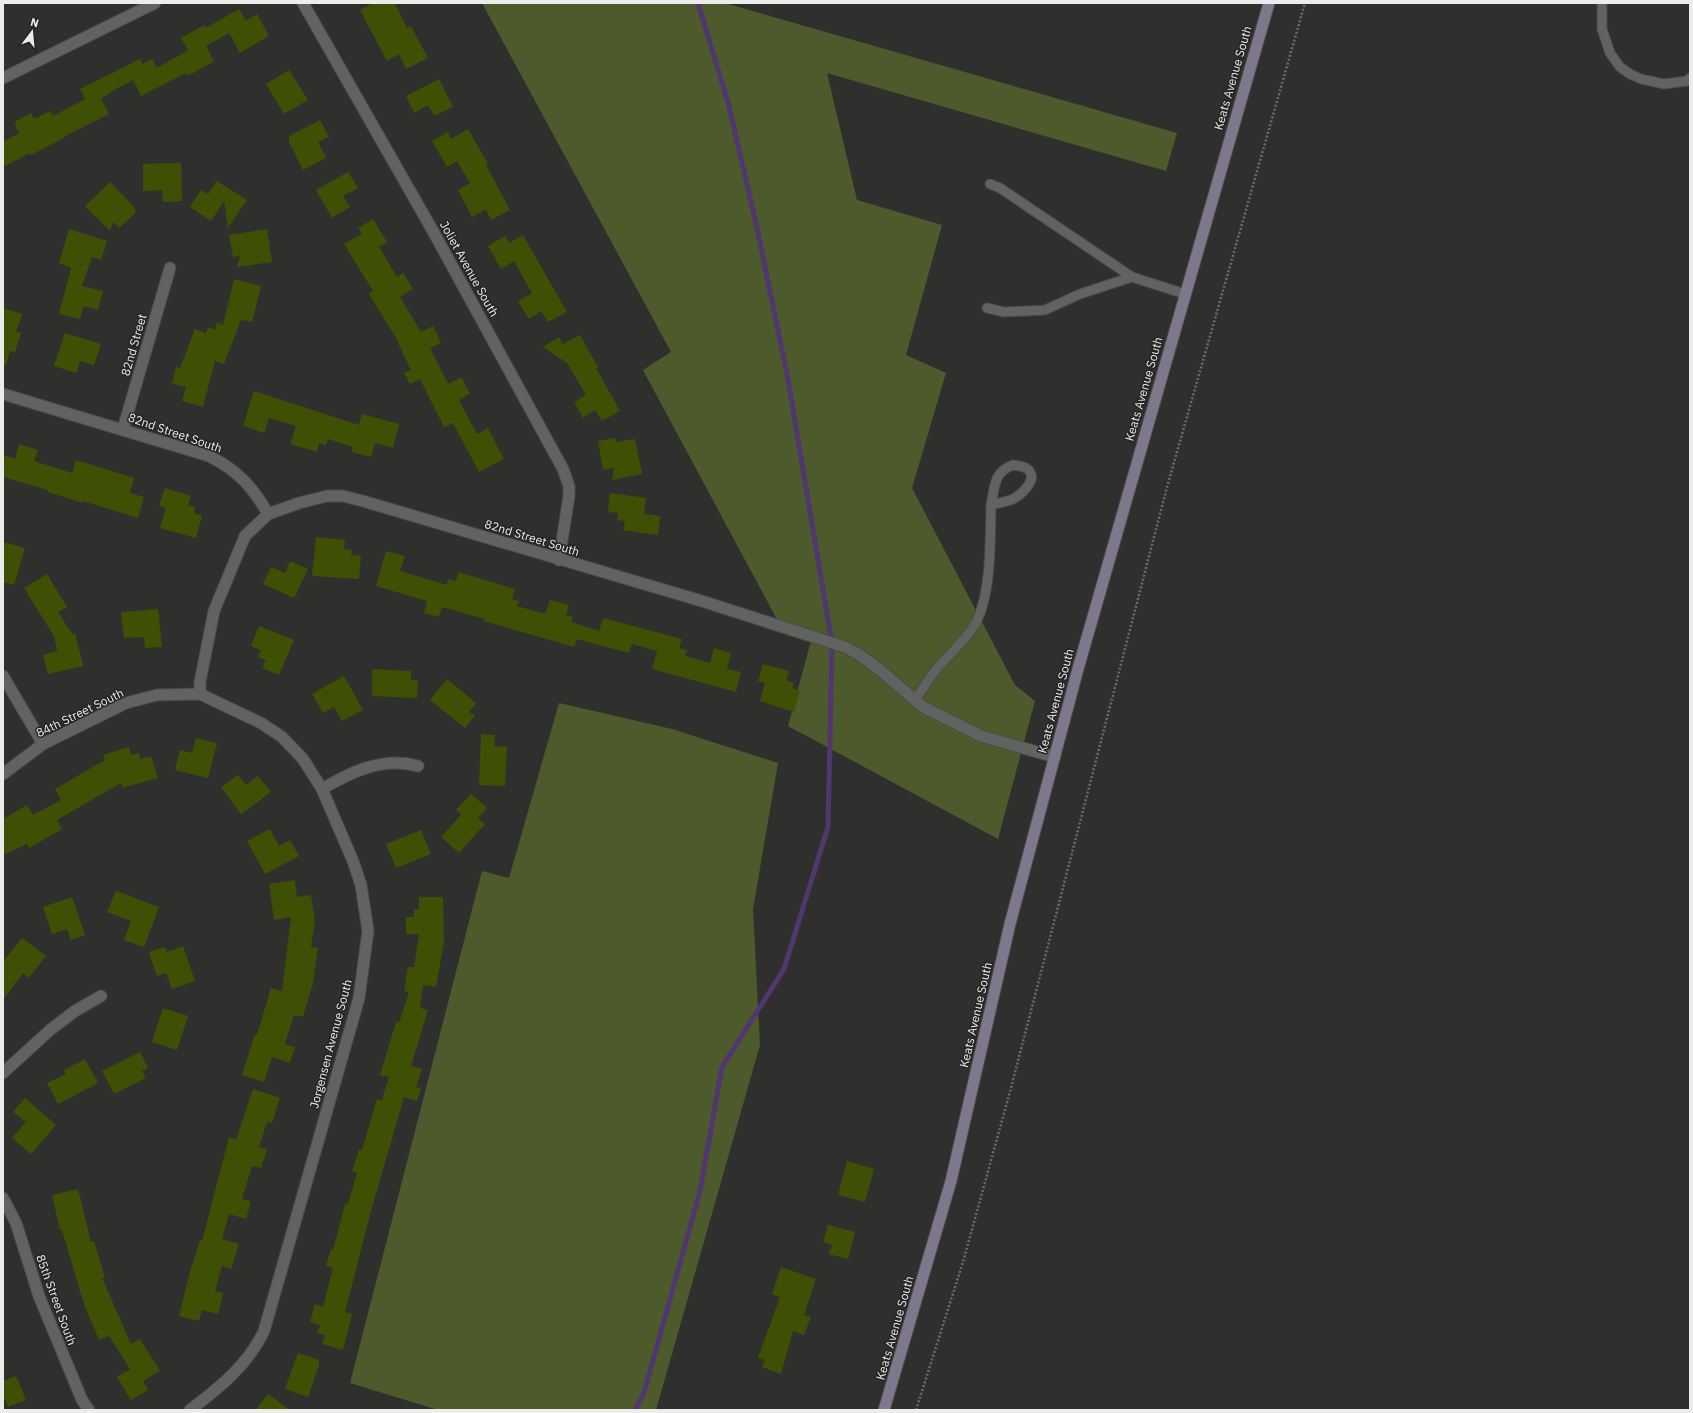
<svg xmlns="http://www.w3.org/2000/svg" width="1693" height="1413" font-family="'IBM Plex Sans',sans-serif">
	<rect width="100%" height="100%" fill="#2f302e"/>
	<g fill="#4c5a2c">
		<polygon points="482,3 725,3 1177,133 1166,171 827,73 857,200 942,225 906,355 946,373 912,488 1015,685 1035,701 998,839 788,726 812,637 781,627 643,370 671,352"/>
		<polygon points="559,703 672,729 778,763 753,909 760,1045 656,1410 438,1410 350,1383 482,871 509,878"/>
	</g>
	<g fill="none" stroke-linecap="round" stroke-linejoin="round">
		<polyline stroke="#51366f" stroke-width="5" points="635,1410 644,1393 700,1191 722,1067 784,969 828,827 832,644 788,379 757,228 729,106 698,3"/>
	</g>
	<g fill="#3e5004">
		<polygon points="373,3 395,3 407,28 411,26 428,58 406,69 399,54 387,61 360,10"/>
		<polygon points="239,9 246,21 257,14 269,36 240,53 229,33 206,46 214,61 188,76 186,73 141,96 133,80 109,93 109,94 101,98 109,114 63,137 64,138 31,155 30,153 3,167 3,142 19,133 14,122 31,113 34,119 50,111 53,116 85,99 80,89 140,59 143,64 152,59 157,68 188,50 181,38 204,25 206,28"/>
		<polygon points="289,70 308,100 284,114 266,84"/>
		<polygon points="439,79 453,107 434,116 428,105 414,113 406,96"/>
		<polygon points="320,120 329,137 318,142 326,158 303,170 289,142 289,136"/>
		<polygon points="468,129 488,164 486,165 510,210 491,220 486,209 472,217 458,190 470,183 457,161 447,167 432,141 448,132 451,139"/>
		<polygon points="181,163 182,201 163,202 162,190 143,191 143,164"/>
		<polygon points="348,172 358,188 343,196 350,207 332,218 316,190"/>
		<polygon points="217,181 247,200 228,228 224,201 211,221 190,207 201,190 208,194"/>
		<polygon points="110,182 135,208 135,213 119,228 113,222 110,231 85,206"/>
		<polygon points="373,219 387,242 379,247 397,277 403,273 413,289 400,297 421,332 433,326 441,343 430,348 448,384 462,377 470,394 459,400 477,434 488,428 504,459 479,472 453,423 444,427 420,379 410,384 404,373 411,370 398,343 399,343 369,294 373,291 344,244 362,234 358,228"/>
		<polygon points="69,229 107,241 101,260 92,257 82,286 103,291 98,310 83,306 80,319 59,314 71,268 59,263"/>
		<polygon points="267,229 272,262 237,267 240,256 233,257 229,235"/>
		<polygon points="523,235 567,312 548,322 541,311 529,319 518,301 532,293 514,261 501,269 488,246 505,236 509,243"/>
		<polygon points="234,279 261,286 252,322 241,320 224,364 215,361 203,407 182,401 186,387 172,384 176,367 180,368 195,329 206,333 208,327 215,330 217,322 223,325"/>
		<polygon points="3,308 22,314 16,332 21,333 15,352 10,351 6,365 3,365"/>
		<polygon points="65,333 101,344 94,365 80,361 76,373 54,366"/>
		<polygon points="580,335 598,367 596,368 620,411 602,421 595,410 583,418 574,402 586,395 567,363 543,347 559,337 563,344"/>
		<polygon points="254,391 359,425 362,414 399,424 393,448 375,443 371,457 352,452 353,447 328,439 326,445 319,443 317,452 290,444 296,426 269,418 264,433 243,426"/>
		<polygon points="615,438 616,442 635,439 642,474 612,480 614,468 603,470 598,441"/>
		<polygon points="19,444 38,450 34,461 72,473 76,460 134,478 130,493 144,497 138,518 83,501 83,503 48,492 48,490 3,477 3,455 15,459"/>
		<polygon points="165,488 191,496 188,505 195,507 194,513 202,516 196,538 160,528 166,508 159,506"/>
		<polygon points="610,493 646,498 644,514 660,516 658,535 623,530 625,521 617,520 618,513 608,512"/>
		<polygon points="316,537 345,540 344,549 352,550 351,555 361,556 359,579 312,576"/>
		<polygon points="3,542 25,548 14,585 3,582"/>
		<polygon points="386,551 405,556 400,571 447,585 448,579 456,581 458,572 475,577 515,589 512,599 519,601 517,606 545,614 550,600 569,605 566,615 573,617 571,622 599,631 603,618 682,639 679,648 687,650 685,656 710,663 714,648 731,653 727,669 741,672 736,692 652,669 657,651 632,644 629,653 577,639 574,647 484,621 485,619 442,607 439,617 424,613 427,601 376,586"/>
		<polygon points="290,561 308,569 294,598 263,584 271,567 285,573"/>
		<polygon points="47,574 67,607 58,612 72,634 75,633 83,666 48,674 43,655 57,651 54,636 24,588"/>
		<polygon points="158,609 162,647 145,648 144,637 124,638 121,612"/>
		<polygon points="259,626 294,640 279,675 262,668 266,660 258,657 261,650 251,646"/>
		<polygon points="763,664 789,671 786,680 794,683 792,688 800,691 794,712 760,701 765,683 758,681"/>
		<polygon points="372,669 411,671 411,680 418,681 417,698 372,696"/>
		<polygon points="344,676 363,710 342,721 334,707 323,713 312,694"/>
		<polygon points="447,679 476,703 469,712 475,716 465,728 430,700"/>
		<polygon points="481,734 495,735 494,746 507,747 505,786 479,785"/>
		<polygon points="196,738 217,743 208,778 175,770 180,750 192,753"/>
		<polygon points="129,747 131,755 139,753 140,759 151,756 158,778 122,788 121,783 57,820 62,829 29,848 27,844 3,855 3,819 27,805 33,815 61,800 55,789 105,760 103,755"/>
		<polygon points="238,775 246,785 258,776 271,792 241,814 221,787"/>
		<polygon points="471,794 487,808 478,818 485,824 459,853 441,837 461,815 456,810"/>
		<polygon points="270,829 279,846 290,840 299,856 265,874 247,841"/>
		<polygon points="421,830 431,854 396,868 386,844"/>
		<polygon points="295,880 297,897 311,895 315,922 311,947 318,948 313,983 303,1017 294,1015 285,1044 295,1047 290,1063 272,1057 264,1082 242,1075 255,1034 257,1035 271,988 282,991 291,917 274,920 269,884"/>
		<polygon points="116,891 159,907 144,947 124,940 131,921 107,912"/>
		<polygon points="72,897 85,935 71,940 67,929 52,934 43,907"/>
		<polygon points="419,897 443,897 444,942 436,987 423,985 420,1008 428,1010 411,1066 422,1069 416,1087 421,1088 417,1101 404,1097 371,1211 345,1312 352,1314 343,1350 322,1344 325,1335 317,1333 320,1325 310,1322 315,1304 323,1307 333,1268 326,1266 331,1249 333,1250 345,1204 348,1204 357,1173 352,1172 359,1149 362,1150 377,1099 382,1100 389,1077 380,1075 396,1022 399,1023 409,992 404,991 408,967 414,967 419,934 406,934 406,917 414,917 414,909 419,909"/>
		<polygon points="22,938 46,956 29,978 23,973 3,1000 3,962"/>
		<polygon points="183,946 195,981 172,989 166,973 157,976 149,952 165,947 167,952"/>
		<polygon points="163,1008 188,1016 177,1050 152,1042"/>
		<polygon points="140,1052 148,1068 142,1071 146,1078 114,1094 102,1071"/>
		<polygon points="85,1059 98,1083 58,1104 47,1083 66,1074 64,1070"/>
		<polygon points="253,1089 280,1098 272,1123 267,1122 259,1147 267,1149 261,1168 252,1166 242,1199 251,1201 246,1219 229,1214 222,1239 239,1244 231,1269 222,1266 215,1291 223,1293 218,1314 202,1310 199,1321 179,1316 189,1275 200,1240 202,1241 229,1137 236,1140"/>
		<polygon points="25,1098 56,1125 31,1154 12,1138 26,1122 13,1112"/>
		<polygon points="847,1161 874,1169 865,1202 838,1195"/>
		<polygon points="78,1189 91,1242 94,1241 105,1278 102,1278 131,1344 140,1339 160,1371 143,1381 148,1390 131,1400 117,1377 130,1369 109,1336 99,1340 84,1304 62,1230 60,1230 52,1195"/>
		<polygon points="828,1225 855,1232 848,1259 829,1254 832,1245 823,1242"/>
		<polygon points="781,1267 816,1279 804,1315 811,1317 804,1335 793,1331 781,1374 762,1367 765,1360 758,1358 780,1297 772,1294"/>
		<polygon points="298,1353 319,1360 319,1365 308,1397 285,1389"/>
		<polygon points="16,1376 26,1400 8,1407 3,1395 3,1381"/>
		<polygon points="268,1394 290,1410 256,1410"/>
	</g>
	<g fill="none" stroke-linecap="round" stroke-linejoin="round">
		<defs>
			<g id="service">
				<polyline points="1602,3 1602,29 1610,53 1620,67 1630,74 1641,79 1664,84 1687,81 1690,78"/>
				<polyline points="990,184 1000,188 1132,277"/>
				<polyline points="987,308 1004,312 1045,310 1080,294 1132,277 1185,294"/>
				<path d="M1013 465C1018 466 1027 466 1030 472 1036 481 1021 495 1013 499 1006 502 998 503 991 505 995 487 993 472 1013 465Z"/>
				<path d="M915 700C923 689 930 676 940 665 952 652 964 641 974 626 992 596 990 539 991 505"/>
			</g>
			<g id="minor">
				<polyline points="303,3 434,233 563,469 569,486 569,496 559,560"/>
				<polyline points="3,78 155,3"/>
				<path d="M3 394 209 456C237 470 253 487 268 514"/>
				<polyline points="123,429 170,268"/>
				<polyline points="3,676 43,744"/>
				<polyline points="200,694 200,682 214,611 245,536 268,514 299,503 327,496 343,496 363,501 705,602 845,647 858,654 879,669 923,707 981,736 1055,757"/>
				<path d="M3 774 43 744 126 703 157 695 200 694 261 723 282 737 303 759 322 789 353 861 361 885 368 931 359 998 264 1331C248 1365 219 1388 190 1410"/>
				<path d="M322 789C351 772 383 756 418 766"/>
				<polyline points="3,1073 50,1030 75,1011 101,996"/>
				<polyline points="3,1198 16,1223 39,1296 82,1400 89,1410"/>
			</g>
			<polyline id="secondary" points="884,1410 951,1181 1010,924 1078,669 1269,3"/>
		</defs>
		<use href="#service" stroke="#4a4b49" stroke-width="11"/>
		<use href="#minor" stroke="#4a4b49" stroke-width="13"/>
		<use href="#secondary" stroke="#4a4b49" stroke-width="13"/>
		<polyline stroke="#6b6c6a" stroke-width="2.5" stroke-dasharray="2 2" stroke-linecap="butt" points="916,1410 963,1262 1011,1088 1167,487 1305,3"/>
		<use href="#service" stroke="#616360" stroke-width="9"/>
		<use href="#minor" stroke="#616360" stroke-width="11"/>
		<use href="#secondary" stroke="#7f778b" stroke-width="11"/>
	</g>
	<g text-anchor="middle" stroke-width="3" stroke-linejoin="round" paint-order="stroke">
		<g font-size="12" fill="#ececeb" stroke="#252624">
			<text transform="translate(1233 78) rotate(-74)" y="4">Keats Avenue South</text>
			<text transform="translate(469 269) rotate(61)" y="4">Joliet Avenue South</text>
			<text transform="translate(134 345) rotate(-74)" y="4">82nd Street</text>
			<text transform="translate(1144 389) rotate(-74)" y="4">Keats Avenue South</text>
			<text transform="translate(175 433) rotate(19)" y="4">82nd Street South</text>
			<text transform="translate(532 538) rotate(17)" y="4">82nd Street South</text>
			<text transform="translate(1056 701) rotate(-75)" y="4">Keats Avenue South</text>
			<text transform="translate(80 713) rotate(-26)" y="4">84th Street South</text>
			<text transform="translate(976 1015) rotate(-77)" y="4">Keats Avenue South</text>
			<text transform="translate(331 1044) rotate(-75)" y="4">Jorgensen Avenue South</text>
			<text transform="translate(56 1300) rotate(70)" y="4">85th Street South</text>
			<text transform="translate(895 1328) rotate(-74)" y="4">Keats Avenue South</text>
		</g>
	</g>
	<rect width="1693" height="1413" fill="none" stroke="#ececeb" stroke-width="8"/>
	<g transform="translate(32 32) rotate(16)" stroke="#252624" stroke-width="3" paint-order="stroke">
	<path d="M0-3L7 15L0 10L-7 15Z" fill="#ececeb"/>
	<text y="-6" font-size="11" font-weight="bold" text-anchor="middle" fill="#ececeb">N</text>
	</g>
</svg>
